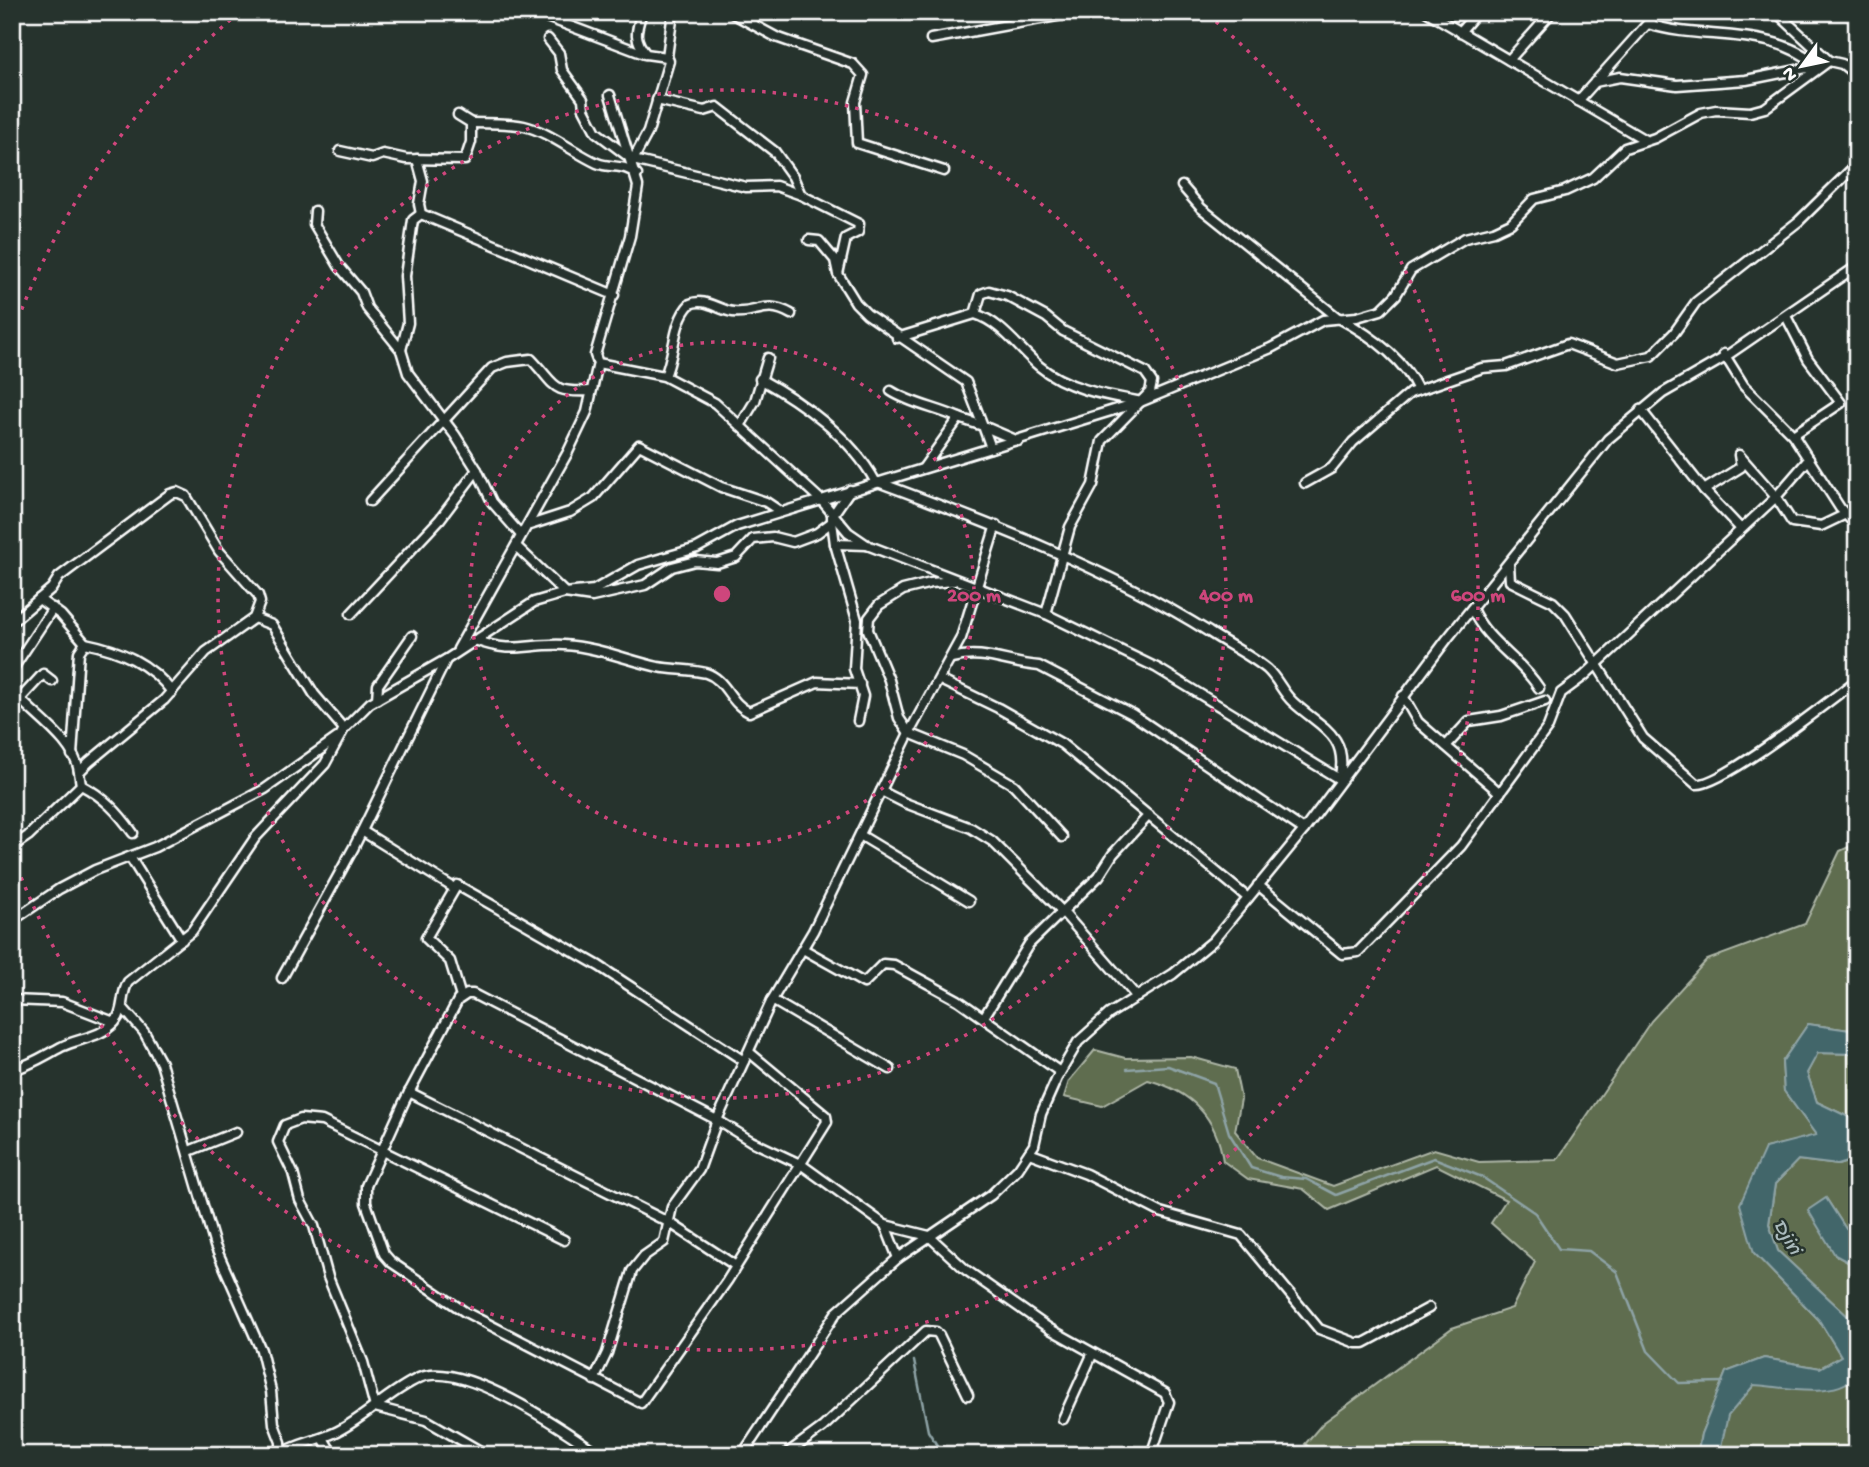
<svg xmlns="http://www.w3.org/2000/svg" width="1869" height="1467" font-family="'Gochi Hand',sans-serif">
	<rect width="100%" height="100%" fill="#26332d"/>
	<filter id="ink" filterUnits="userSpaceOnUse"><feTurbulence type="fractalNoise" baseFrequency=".0143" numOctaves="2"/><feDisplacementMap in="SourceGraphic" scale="14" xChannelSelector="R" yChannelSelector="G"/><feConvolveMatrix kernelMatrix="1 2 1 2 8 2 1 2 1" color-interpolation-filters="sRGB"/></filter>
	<g filter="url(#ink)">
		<g fill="#5e6d4f" stroke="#aeb6a7" stroke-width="2">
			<path d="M1857 843V1031L1808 1024 1782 1062 1784 1091 1817 1136 1765 1148 1754 1253 1819 1320 1841 1356 1820 1368 1764 1358 1726 1372 1701 1434 1697 1455H1321L1305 1444 1323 1423 1452 1328 1512 1308 1535 1262 1491 1223 1506 1200 1436 1165 1329 1210 1303 1189 1248 1179 1223 1161C1217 1118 1191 1091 1148 1080L1102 1106 1064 1097 1069 1081 1095 1050 1125 1058 1191 1057 1235 1069 1241 1099 1235 1131 1257 1158 1333 1186 1434 1149 1479 1162 1557 1160 1651 1021 1707 960 1805 924 1840 851Z"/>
			<polygon points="1817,1053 1857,1054 1857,1121 1817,1102 1807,1073"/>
			<polygon points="1857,1159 1857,1235 1846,1229 1826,1198 1835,1255 1857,1267 1857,1334 1855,1323 1778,1251 1769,1224 1775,1184 1798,1160 1838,1165"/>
			<polygon points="1857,1371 1857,1455 1719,1455 1727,1416 1754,1385 1849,1383"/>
		</g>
		<g fill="#43666a" stroke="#8ea3a6" stroke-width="2">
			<path d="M1808 1024 1857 1031V1054L1818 1053 1807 1073 1817 1102 1857 1121V1159L1838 1165 1798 1160 1775 1184 1769 1224 1778 1251 1855 1323C1857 1336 1861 1360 1856 1372 1845 1401 1778 1386 1754 1385L1728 1416 1719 1455H1697L1701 1434 1726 1372 1764 1358 1820 1368 1841 1356 1819 1320 1754 1253 1740 1204 1765 1148 1816 1135 1784 1091 1782 1062Z"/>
			<polygon points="1826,1198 1846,1229 1857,1235 1857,1267 1835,1255 1808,1210"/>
		</g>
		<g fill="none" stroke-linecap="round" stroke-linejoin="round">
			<g stroke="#8ea3a6" stroke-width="2.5">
				<polyline points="1127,1069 1168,1066 1214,1083 1229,1133 1251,1168 1281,1177 1306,1179 1336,1195 1434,1158 1482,1177 1535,1213 1559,1249 1589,1251 1617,1272 1648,1351 1679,1383 1723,1382"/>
				<polyline points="914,1361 928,1431 943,1455"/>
			</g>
			<defs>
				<g id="street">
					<polyline points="533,12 644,54"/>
					<polyline points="730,12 776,37 853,64 863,75 855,102 857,143 944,171"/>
					<polyline points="1427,12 1645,140"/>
					<polyline points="1776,12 1829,61"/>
					<path d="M1648 24C1704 42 1771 24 1820 67"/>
					<polyline points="1460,32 1477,12"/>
					<polyline points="548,39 559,53 562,70 583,99 584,109 596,132 633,160 746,187 776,186 801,195 793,177 775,152 717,107 704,111 657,100"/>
					<polyline points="931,39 1079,12"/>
					<polyline points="667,57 673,12"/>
					<polyline points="1509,60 1552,12"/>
					<polyline points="1595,82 1620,77 1677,85 1746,80 1817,66"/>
					<polyline points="610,95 638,186 630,236 595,355 598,363 664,376 715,403 822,501 848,532 867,545 1046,614 1157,668 1339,779"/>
					<polyline points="1578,101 1658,12"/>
					<path d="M471 123C487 123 509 123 524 126 547 131 575 153 597 163 611 169 625 163 637 175"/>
					<polyline points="340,151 372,158 383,154 406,159 465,160 471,142 471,123 458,115"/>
					<polyline points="417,159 423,181 419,204 421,214"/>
					<path d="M633 160 648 132 669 61 667 57 646 54C633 38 636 31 642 12"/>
					<path d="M1182 186 1201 208 1337 317C1369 334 1403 357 1418 390"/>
					<polyline points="801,195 859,224 858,232 846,238 838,274 835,260 819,241 809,240"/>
					<polyline points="315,211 314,224 339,266 361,292 367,308 401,350 408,373 455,435 477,470 492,502 521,535"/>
					<polyline points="838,274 856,303 867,314 966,382 983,426 1018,441"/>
					<polyline points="975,314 981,294 989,291 1007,296 1046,317 1063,331 1145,372 1152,382 1150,392 1102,441 1093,485 1070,527 1046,614"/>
					<polyline points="1786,316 1808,359 1841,403 1793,435"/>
					<path d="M897 338 975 314C1001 322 1019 349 1039 366 1065 388 1104 395 1137 401"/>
					<polyline points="401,350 408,323 405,276 413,220 421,214 614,295"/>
					<polyline points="1724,354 1744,386 1793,435 1840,508 1850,519 1857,522"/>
					<path d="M665 376C675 354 673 321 690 304 705 297 718 310 733 312 758 315 764 299 791 314"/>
					<path d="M760 379C802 402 852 438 875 481 989 523 1105 567 1209 632 1227 644 1250 655 1267 669 1278 679 1282 692 1293 702 1320 727 1348 734 1340 776"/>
					<path d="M891 391C911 404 937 408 959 418"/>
					<polyline points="1641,410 1704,490 1740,528"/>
					<polyline points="740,426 755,401 768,358"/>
					<polyline points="924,467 959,418 983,426 991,448"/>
					<polyline points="1305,483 1332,468 1353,442 1410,393 1482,368 1506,366 1568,344 1618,363 1651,356 1674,333 1696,302 1799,221 1857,164"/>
					<polyline points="850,490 832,516 832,522 835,544 857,620 854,669 863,696 858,721"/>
					<polyline points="1704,490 1741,467 1739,455 1776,497 1792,522 1821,526 1846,514"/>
					<path d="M370 501 492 368 507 362 531 359C557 386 550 393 591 391"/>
					<polyline points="530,525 570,512 593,498 639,445 721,487 766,502 781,512"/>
					<polyline points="835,544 867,545"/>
					<polyline points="516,546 565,593 592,597 645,585 672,567 695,561 717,563 736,557 753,539 773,537 793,542 817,533 832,522"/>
					<path d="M1509 564 1510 581 1553 602 1565 614 1643 738 1696 784C1720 788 1831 699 1857 680"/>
					<polyline points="954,581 931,583 903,590 879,605 869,618 868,630 889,680 899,718 909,733 963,755 1014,785 1062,837"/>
					<polyline points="39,599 61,615 85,643"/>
					<path d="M1472 609C1488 644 1519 657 1539 688"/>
					<polyline points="351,614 440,519 477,470"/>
					<polyline points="254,618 272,625 314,694 344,729"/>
					<polyline points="12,622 52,588 59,577 170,494 177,492 186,496 219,551 258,595 260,602 254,618 206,652 164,700 89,762 79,772 81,785 28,836 12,847"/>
					<path d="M475 640C514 655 528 643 564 645 597 647 627 660 658 667 674 670 691 669 706 673 726 679 730 704 749 712L817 682 860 684"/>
					<polyline points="458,649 568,452 587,412 598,363"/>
					<path d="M952 658C983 649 1008 664 1039 666L1132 714 1304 830"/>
					<polyline points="12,670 53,608"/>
					<polyline points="940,680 998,708 1062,744 1248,898"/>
					<polyline points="1403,696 1418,722 1500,793"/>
					<polyline points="20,699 43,674 52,681"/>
					<polyline points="377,699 378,685 412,636"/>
					<path d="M12 704 20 699C39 719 75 743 79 772"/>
					<polyline points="1446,746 1469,721 1501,716 1545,701"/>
					<path d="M72 755 79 652 85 643C120 650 150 663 172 692"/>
					<path d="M81 785C104 797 118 812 133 833"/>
					<polyline points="881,791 905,803 971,828 992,841 1061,910 1137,997"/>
					<polyline points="362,831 454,888"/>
					<polyline points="860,835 969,901"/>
					<polyline points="130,857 182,940"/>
					<polyline points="1258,885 1342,954 1358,952 1461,846 1548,727 1561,693 1584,676 1776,497 1809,459"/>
					<polyline points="12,921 59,889 95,870 155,847 265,789 337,738"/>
					<polyline points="803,949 864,983 883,964 894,965 958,1000 1060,1072"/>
					<polyline points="282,978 354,847 446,660"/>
					<polyline points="461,997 450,961 426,938 457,885 599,966 744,1061"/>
					<polyline points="12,1000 62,1002 114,1022"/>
					<polyline points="772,1000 890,1069"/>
					<polyline points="122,1007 144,1032 161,1063 215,1246 261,1350 271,1391 274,1424 281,1442 281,1453"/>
					<polyline points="984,1017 1029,944 1099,876 1113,854 1149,815"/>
					<polyline points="749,1052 826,1116 827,1122 727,1281 641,1403 465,1312 391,1262 384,1254 366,1203 366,1186 404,1102 458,1000 467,994 473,994 717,1120 751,1141 802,1165 885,1225 898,1258"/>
					<path d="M12 1070C31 1065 44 1056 61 1047 79 1038 100 1038 115 1022 125 1010 120 995 128 982L192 931 255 838 325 764 344 729 370 703 447 659 534 602 565 593 594 590 638 565 697 548 737 526 1140 402 1271 348 1323 320 1357 317 1381 310 1396 295 1411 270 1465 238 1494 231 1511 223 1534 199 1565 191 1593 178 1625 148 1655 138 1701 113 1716 110 1750 112 1765 108 1829 61 1842 64 1857 76"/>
					<polyline points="409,1092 670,1223 736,1266"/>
					<polyline points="189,1151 236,1132"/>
					<polyline points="1029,1153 1086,1174 1160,1212 1241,1235 1319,1329 1356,1343 1364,1343 1429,1308"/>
					<polyline points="885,1225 929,1236 966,1270 1050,1329 1165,1393 1169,1402 1151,1455"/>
					<polyline points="594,1380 607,1353 632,1271 644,1256 664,1242 672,1207 699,1170 717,1120 772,1000 813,931 909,733 961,638 996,525"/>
					<polyline points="1063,1419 1092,1355"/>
					<polyline points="323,1438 333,1455"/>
					<path d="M279 1455C297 1443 319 1441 338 1431 367 1416 390 1391 419 1378 462 1359 563 1429 600 1455"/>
					<polyline points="487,1455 426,1420 375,1407 363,1362 328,1277 314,1226 300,1200 293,1173 278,1142 285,1125 301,1119 322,1121 564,1240"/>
					<polyline points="742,1455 836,1313 898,1258 991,1195 1018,1169 1034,1145 1041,1114 1057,1078 1078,1042 1109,1014 1173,974 1213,941 1304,830 1447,639 1608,439 1663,393 1722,359 1857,266"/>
					<polyline points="785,1455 823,1427 926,1331 936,1332 939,1335 968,1395"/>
				</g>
			</defs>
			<use href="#street" stroke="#fff" stroke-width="13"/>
			<use href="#street" stroke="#26332d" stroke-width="8"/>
		</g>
	</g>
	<g fill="none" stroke="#ce467c" stroke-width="3.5" stroke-dasharray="3.5 7">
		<circle cx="722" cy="594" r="252"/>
		<circle cx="722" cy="594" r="504"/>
		<path d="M14 329A756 756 0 0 1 236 15M1208 15A756 756 0 1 1 14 859"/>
	</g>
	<g text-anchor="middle" stroke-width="5" stroke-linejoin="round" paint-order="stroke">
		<g font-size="21" font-style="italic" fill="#aababc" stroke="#26332d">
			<text transform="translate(1789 1236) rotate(60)" y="7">Djiri</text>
		</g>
	</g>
	<circle cx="722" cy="594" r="10" fill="#ce467c" stroke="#26332d" stroke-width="3.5"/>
	<g font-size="21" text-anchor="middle" font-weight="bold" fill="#ce467c" stroke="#26332d" stroke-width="5" stroke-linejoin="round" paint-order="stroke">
		<text x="974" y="601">200 m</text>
		<text x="1226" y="601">400 m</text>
		<text x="1478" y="601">600 m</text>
	</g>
	<rect width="1869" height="1467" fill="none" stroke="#26332d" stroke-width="42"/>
	<rect x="21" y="21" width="1827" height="1425" fill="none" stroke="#fff" stroke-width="2.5" filter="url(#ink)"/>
	<g transform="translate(1802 66) rotate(237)" stroke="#26332d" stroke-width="5" paint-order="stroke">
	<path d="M0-5L12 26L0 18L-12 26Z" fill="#ffffff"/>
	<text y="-10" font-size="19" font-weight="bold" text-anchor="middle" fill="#ffffff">N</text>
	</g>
</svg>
